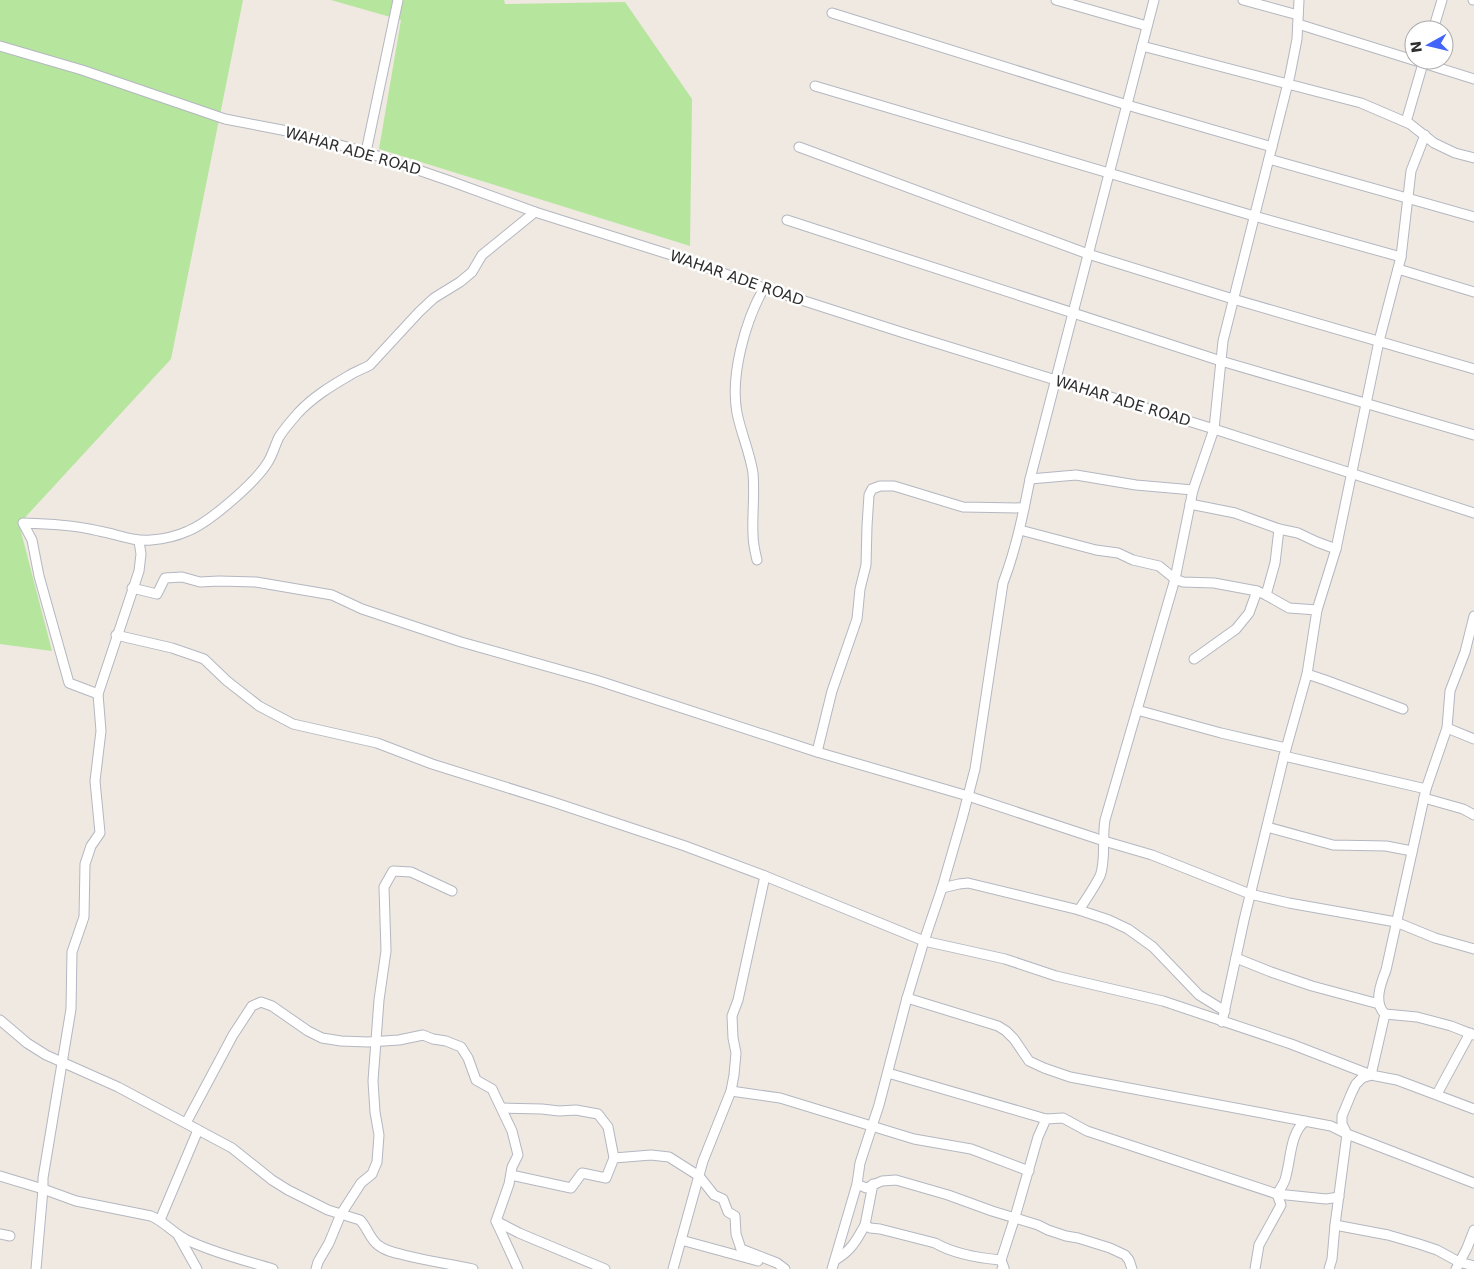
<svg xmlns="http://www.w3.org/2000/svg" width="1474" height="1269" font-family="'DejaVu Sans',sans-serif">
	<rect width="100%" height="100%" fill="#efe9e1"/>
	<g fill="#b6e59e">
		<polygon points="0,0 243,0 171,359 19,524 52,651 0,644"/>
		<polygon points="331,0 504,0 505,4 625,2 692,99 690,246 379,149 401,20"/>
	</g>
	<g fill="none" stroke-linecap="round" stroke-linejoin="round">
		<defs>
			<g id="minor">
				<polyline points="1056,0 1147,26"/>
				<polyline points="1243,0 1298,15"/>
				<polyline points="1473,0 1474,0"/>
				<polyline points="832,13 1127,105 1272,147"/>
				<polyline points="1298,24 1474,79"/>
				<polyline points="1433,30 1442,0"/>
				<polyline points="0,46 82,70 225,119 287,131 366,152 450,181 535,212 684,259 764,288 904,333 1214,429 1474,513"/>
				<polyline points="1142,46 1361,103 1410,124 1434,143 1455,153 1474,158"/>
				<polyline points="815,86 1254,216 1401,257"/>
				<polyline points="1406,122 1424,60"/>
				<polyline points="799,147 1088,254 1233,299 1474,369"/>
				<polyline points="366,152 398,0"/>
				<polyline points="1269,159 1474,217"/>
				<polyline points="787,220 1221,361 1474,435"/>
				<polyline points="1398,269 1474,292"/>
				<polyline points="1030,479 1076,475 1136,485 1193,490"/>
				<polyline points="1190,504 1235,513 1279,529 1298,533 1317,542 1336,549"/>
				<polyline points="1020,530 1096,550 1118,553 1133,560 1159,566 1175,579 1183,582 1214,583 1257,591 1266,595 1289,608 1317,610"/>
				<path d="M139 541 141 554 139 571 98 694 101 731 95 781 100 833 91 846 85 864 84 917 72 952 71 1009 43 1178V1189L76 1201 151 1216C165 1222 174 1234 187 1240 214 1253 244 1260 273 1269"/>
				<path d="M757 560C755 552 753 543 753 534 752 513 755 494 753 473 750 453 741 433 737 413 730 376 745 321 764 288"/>
				<polyline points="132,588 157,594 165,578 182,577 200,582 219,581 256,582 332,595 362,609 461,642 596,680 817,752 968,796 1104,841 1152,855 1250,894 1289,903 1396,922 1435,938 1474,949"/>
				<polyline points="1266,595 1275,563 1279,529"/>
				<polyline points="116,635 172,648 204,659 227,681 259,706 293,724 377,743 432,764 553,802 685,846 765,876 924,941 1005,959 1056,976 1163,1001 1291,1044 1371,1075 1397,1080 1474,1109"/>
				<polyline points="1194,659 1236,629 1249,613 1257,591"/>
				<polyline points="1307,674 1325,680 1403,709"/>
				<path d="M98 694 69 683 39 576 32 540 23 523C49 524 74 525 99 531 117 534 133 542 151 540 164 539 177 536 188 531 210 522 256 482 268 462 273 454 275 445 279 437 284 429 291 421 298 413 313 397 331 386 350 375 356 371 363 369 370 365L419 312 434 298 460 282 472 272 482 255 535 212"/>
				<polyline points="1137,710 1221,733 1286,748"/>
				<polyline points="1447,728 1474,739"/>
				<polyline points="817,752 832,691 857,619 860,589 866,565 867,526 869,495 872,489 880,486 894,486 963,507 1024,508"/>
				<polyline points="1284,756 1426,789"/>
				<polyline points="1424,798 1463,809 1474,815"/>
				<polyline points="1267,827 1333,845 1386,846 1412,851"/>
				<polyline points="942,888 959,884 968,883 1079,910 1109,920 1128,929 1153,947 1199,995 1225,1011"/>
				<path d="M1079 910C1086 899 1094 888 1100 876 1106 862 1102 836 1105 820L1175 579 1193 490 1214 429 1223 341 1290 75 1297 39 1299 0"/>
				<polyline points="1236,958 1271,972 1312,986 1379,1004"/>
				<polyline points="907,998 998,1026 1006,1031 1014,1039 1029,1061 1044,1068 1070,1077 1331,1126 1347,1134 1474,1183"/>
				<polyline points="1385,1014 1417,1017 1451,1026 1474,1035"/>
				<path d="M0 1020 27 1043 46 1055 118 1087 232 1148 272 1180 288 1190 328 1210 360 1220C367 1227 370 1239 378 1245 385 1251 395 1253 404 1255 427 1261 450 1264 473 1269"/>
				<polyline points="1222,1022 1244,920 1284,756 1307,674 1317,610 1336,549 1379,341 1401,257 1411,171 1425,135"/>
				<polyline points="888,1073 1046,1119"/>
				<polyline points="731,1091 780,1098 914,1139 971,1149 1029,1171"/>
				<polyline points="1437,1094 1470,1033"/>
				<polyline points="502,1108 542,1109 559,1111 576,1110 598,1114 608,1127 614,1158"/>
				<polyline points="186,1123 233,1035 252,1006 261,1002 272,1006 308,1031 322,1038 341,1041 368,1042 399,1040 423,1035 433,1039 446,1041 461,1047 468,1058 476,1080 492,1089 512,1131 518,1155 512,1167 509,1184 496,1221 518,1269"/>
				<polyline points="511,1175 571,1188 582,1173 606,1178 614,1158 651,1155 669,1157 699,1176 714,1195 723,1199 728,1212 735,1216 736,1234 741,1249 777,1263 785,1269"/>
				<polyline points="0,1176 43,1189 36,1269"/>
				<polyline points="857,1184 866,1188 882,1181 896,1180 948,1195 992,1211 1038,1225 1048,1230 1066,1236 1078,1238 1110,1248 1125,1255 1129,1260 1132,1269"/>
				<polyline points="160,1220 198,1130"/>
				<polyline points="496,1221 519,1233 605,1269"/>
				<polyline points="865,1225 873,1184"/>
				<polyline points="1335,1225 1388,1235 1419,1244 1437,1250 1459,1262 1474,1266"/>
				<polyline points="0,1234 10,1236"/>
				<polyline points="178,1235 197,1269"/>
				<polyline points="681,1240 758,1261"/>
				<path d="M835 1260C851 1251 856 1241 865 1225L870 1228 880 1229 935 1243C954 1254 978 1258 1001 1260"/>
				<polyline points="316,1269 318,1262 329,1243 341,1214 361,1183 372,1174 377,1162 379,1135 375,1112 373,1081 379,1000 386,951 384,887 393,871 411,872 452,891"/>
				<polyline points="673,1269 703,1161 731,1091 734,1075 736,1053 733,1038 732,1016 738,1000 765,876"/>
				<path d="M832 1269 857 1184 860 1163 879 1105 907 998 924 941 942 888 962 819 975 769 1003 583C1016 549 1023 515 1030 479L1154 0"/>
				<polyline points="1002,1269 1004,1268 1001,1260 1015,1217 1038,1137 1046,1119 1063,1118 1087,1131 1277,1194 1326,1199 1339,1197"/>
				<path d="M1255 1269 1259 1245 1281 1205 1277 1194C1280 1189 1285 1183 1286 1176 1291 1158 1290 1134 1305 1121"/>
				<path d="M1329 1269 1332 1259 1335 1225 1347 1134 1342 1124V1116L1352 1092 1356 1084 1362 1078 1371 1075 1385 1014C1373 1003 1381 983 1386 970L1426 789 1447 728 1450 691 1465 652 1474 616"/>
				<polyline points="1456,1269 1467,1248 1474,1230"/>
			</g>
		</defs>
		<use href="#minor" stroke="#b4b7c1" stroke-width="11"/>
		<use href="#minor" stroke="#fff" stroke-width="9"/>
	</g>
	<g text-anchor="middle" stroke-width="5" stroke-linejoin="round" paint-order="stroke">
		<g font-size="15" fill="#2e2e2e" stroke="#fff">
			<text transform="translate(353 151) rotate(16)" y="5">WAHAR ADE ROAD</text>
			<text transform="translate(737 278) rotate(19)" y="5">WAHAR ADE ROAD</text>
			<text transform="translate(1123 401) rotate(17)" y="5">WAHAR ADE ROAD</text>
		</g>
	</g>
	<g transform="translate(1429 45) rotate(262)"><circle r="24" fill="#ffffff" stroke="#ababab"/>
	<path d="M0-4L9 19L0 12L-9 19Z" fill="#4264fb"/>
	<text y="-8" font-size="14" font-weight="bold" text-anchor="middle" fill="#2e2e2e">N</text>
	</g>
</svg>
